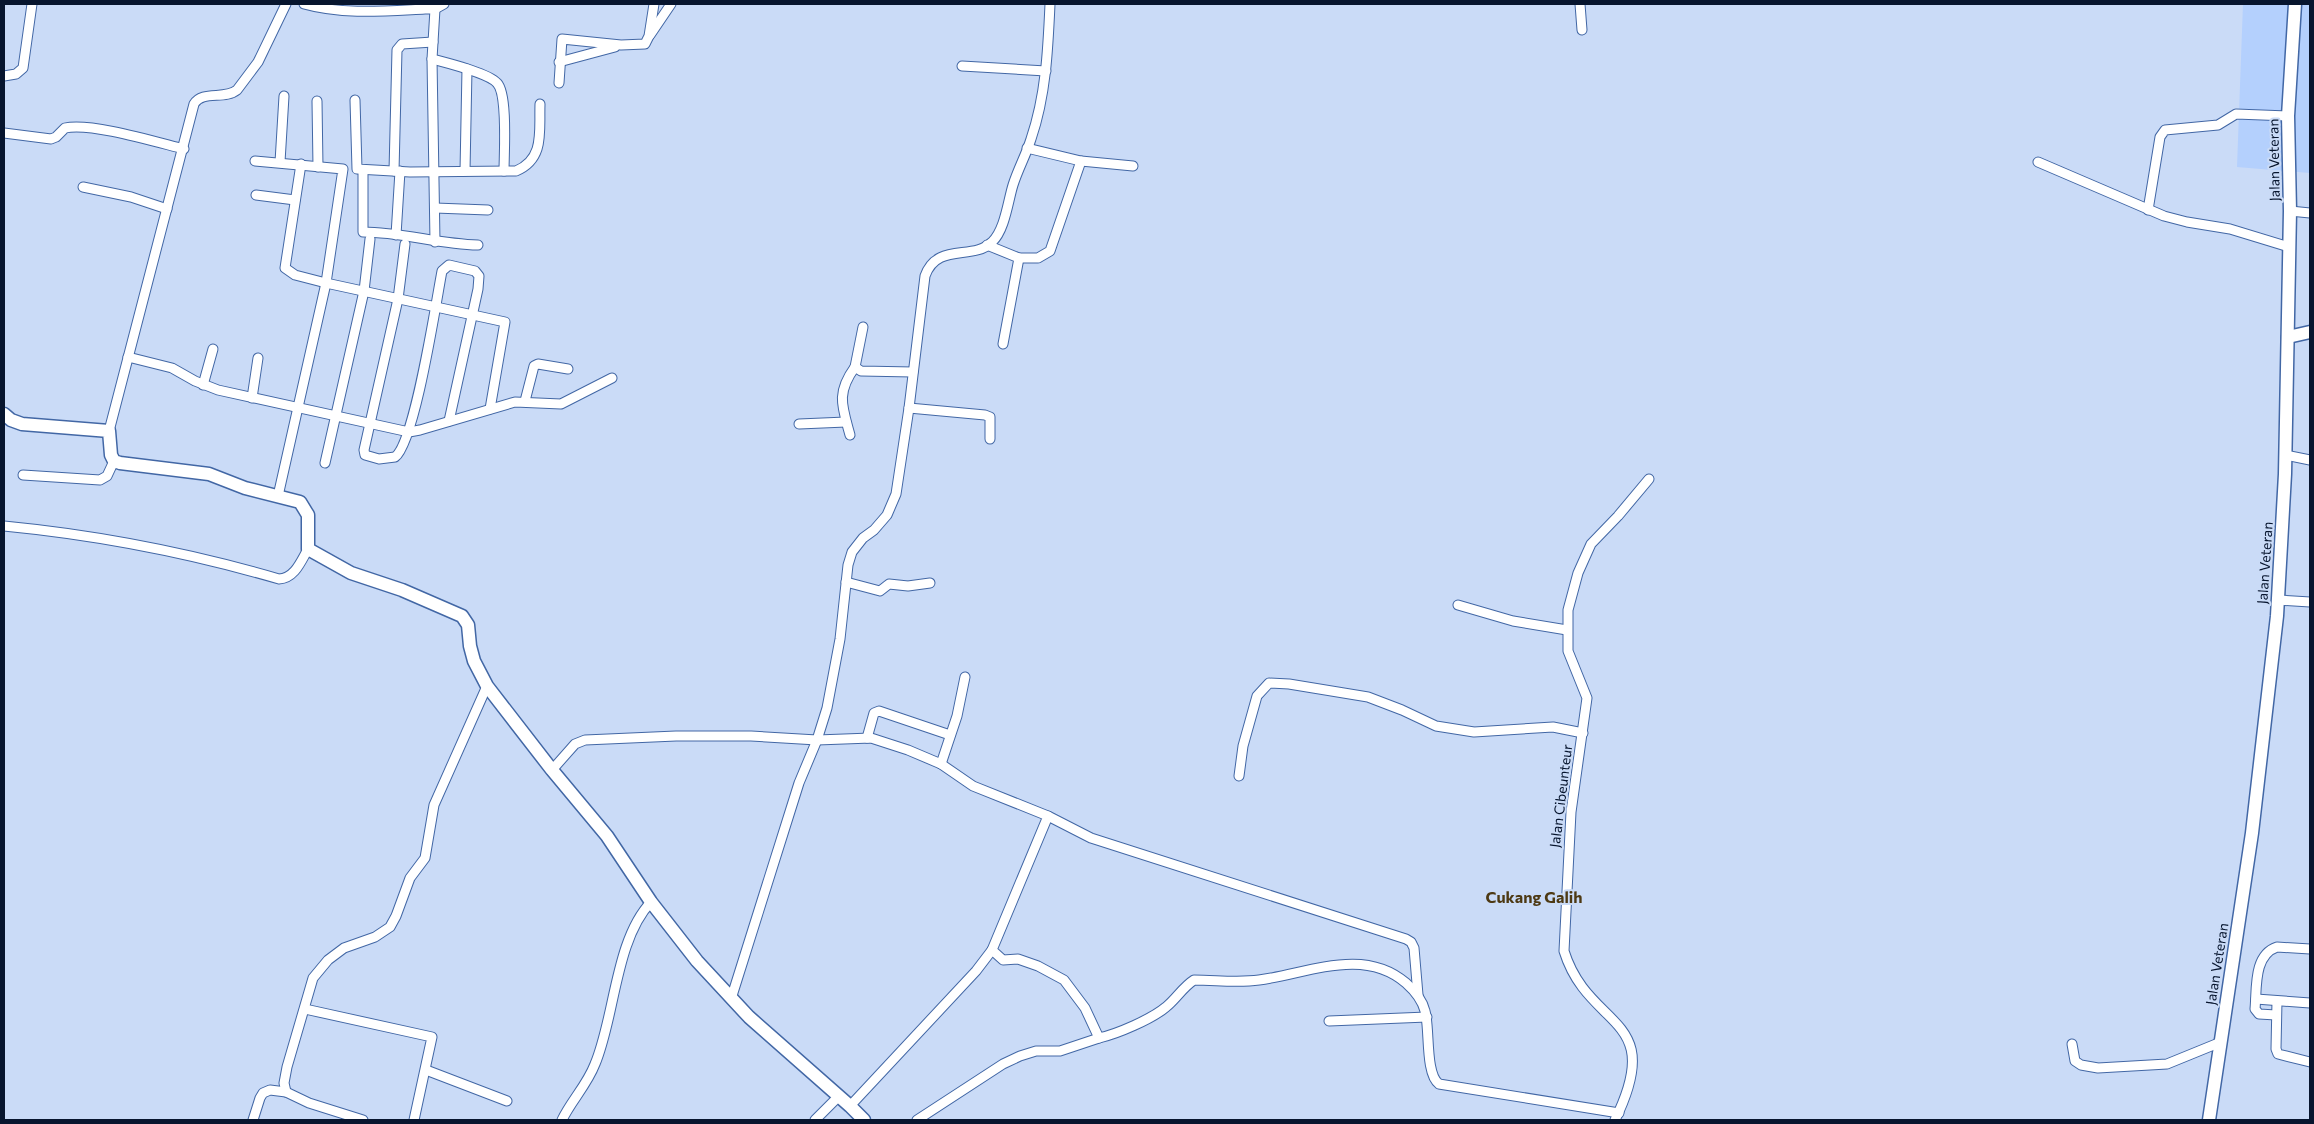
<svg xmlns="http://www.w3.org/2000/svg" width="2314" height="1124" font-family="Commissioner,sans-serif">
	<rect width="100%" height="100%" fill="#cadbf7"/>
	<polygon fill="#b4d0fd" points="2243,4 2310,4 2310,173 2237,167"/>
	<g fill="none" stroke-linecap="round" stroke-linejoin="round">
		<defs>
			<g id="street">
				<path d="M304 4C343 15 385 11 425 9H435L444 4"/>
				<polyline points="1580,4 1582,30"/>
				<polyline points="435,9 432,59 435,242"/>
				<polyline points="650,35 671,4"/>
				<path d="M432 59C447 63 488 73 497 83 508 94 504 154 504 171"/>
				<polyline points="559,62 615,47"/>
				<polyline points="962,66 1046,71"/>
				<polyline points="4,76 16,74 23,68 32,4"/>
				<polyline points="559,83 562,39 621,45 645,44 649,36 654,4"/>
				<path d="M355 100 357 169 410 172 516 171C545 159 539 131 540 104"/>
				<polyline points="317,101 318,167"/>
				<path d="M4 133 51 139 56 137 65 128C90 122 156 142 184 149"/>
				<polyline points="1027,148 1081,161 1133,166"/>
				<polyline points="255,161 343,169 326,283 278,496"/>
				<polyline points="280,162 284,96"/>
				<polyline points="2038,162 2164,216 2187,222 2230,229 2289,247"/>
				<polyline points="301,164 285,268 295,275 326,283 505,322 490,409"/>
				<path d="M363 170V232C402 232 438 244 478 245"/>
				<polyline points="394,171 397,50 402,44 433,42"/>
				<polyline points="465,171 467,69"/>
				<polyline points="83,187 131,197 167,209"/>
				<polyline points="256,195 295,200"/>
				<polyline points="435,208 488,210"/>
				<polyline points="2148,210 2160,137 2165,130 2218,125 2236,114 2288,116"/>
				<polyline points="2290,211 2310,213"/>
				<polyline points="396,235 400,171"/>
				<path d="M405 244 398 299 364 450 365 455 379 459 395 457C415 442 436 302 442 271L449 265 475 271 479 276 478 289 449 421"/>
				<polyline points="987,245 1019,258 1003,344"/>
				<polyline points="1019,258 1038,258 1050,251 1081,161"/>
				<polyline points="863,327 855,367 861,371 913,372"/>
				<polyline points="128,357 172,368 195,381 218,390 409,432 420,430 515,402 561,404 612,378"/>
				<polyline points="203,385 213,349"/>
				<polyline points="252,398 258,358"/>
				<polyline points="525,401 534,366 538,364 568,369"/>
				<polyline points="909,408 985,415 990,417 990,439"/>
				<polyline points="799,424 846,422"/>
				<path d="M109 431 194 104C202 90 225 100 237 90L258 62 286 4"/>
				<path d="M850 435C842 406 836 393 855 367"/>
				<polyline points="2285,455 2310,460"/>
				<polyline points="325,463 364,291 370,239"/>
				<polyline points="23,475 100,480 107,476 114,461"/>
				<path d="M4 526C97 535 190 553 279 579 295 578 301 561 308 549"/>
				<polyline points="846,582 880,591 889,584 908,586 930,583"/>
				<polyline points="2278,600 2310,602"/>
				<polyline points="1458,605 1513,621 1567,630"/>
				<polyline points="867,738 874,713 879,711 950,735"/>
				<polyline points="552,770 575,744 585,740 676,736 751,736 817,740 871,738 908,750 941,764 957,716 965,677"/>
				<polyline points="1239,776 1243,746 1257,696 1269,683 1289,684 1368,697 1402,710 1436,726 1474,732 1553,727 1583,733"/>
				<polyline points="1048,816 1091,838 1406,939 1411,942 1414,948 1418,995"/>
				<path d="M731 999 799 783 817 740 827 708 840 639 848 565 852 552 863 538 874 530 887 515 896 494 909 408 925 276C937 242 973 261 992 242 1005 230 1008 201 1013 185 1018 169 1026 155 1031 139 1046 95 1048 49 1050 4"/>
				<polyline points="2256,999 2310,1003"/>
				<polyline points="2277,1001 2276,1049 2278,1054 2310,1062"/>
				<polyline points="305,1009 432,1037 414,1120"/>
				<path d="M2276 1015 2259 1014 2255 1009C2257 989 2253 955 2277 947L2310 949"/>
				<polyline points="1329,1021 1427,1017"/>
				<path d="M1099 1038C1117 1034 1152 1019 1166 1007 1176 999 1183 987 1194 980 1216 980 1238 983 1259 980 1307 974 1363 946 1406 983 1415 991 1422 999 1425 1011 1430 1028 1425 1074 1439 1084L1619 1113"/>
				<polyline points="2072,1044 2075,1061 2081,1065 2098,1068 2167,1064 2221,1042"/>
				<polyline points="426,1070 507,1101"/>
				<polyline points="286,1092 284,1083 287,1067 313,978 328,960 344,948 375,937 390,927 396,916 410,878 425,858 434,805 487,686"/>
				<polyline points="850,1106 976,971 992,950"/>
				<polyline points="253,1120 260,1098 263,1093 270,1090 286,1092 309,1103 363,1120"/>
				<path d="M562 1120C571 1101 587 1085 595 1064 615 1017 615 940 651 902"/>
				<polyline points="815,1120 839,1096"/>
				<polyline points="917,1120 1003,1064 1020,1056 1036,1051 1060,1051 1099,1038 1085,1008 1064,980 1038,966 1018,959 1003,960 992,950 1048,816 973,786 941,764"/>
				<path d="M1615 1120C1667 1014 1589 1031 1564 951L1571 812 1587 698 1568 651V610L1578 573 1591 544 1618 516 1649 479"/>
			</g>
			<g id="secondary">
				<polyline points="2288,337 2310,332"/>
				<polyline points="4,414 11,420 22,424 109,431 111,455 114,461 120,463 209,474 245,488 300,502 308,515 308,549 351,573 402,590 462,616 468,625 470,646 474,661 487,686 552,770 607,836 651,902 697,961 749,1017 850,1106 864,1120"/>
				<polyline points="2209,1120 2252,833 2277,616 2285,474 2290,211 2288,116 2295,4"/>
			</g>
		</defs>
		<use href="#street" stroke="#4267a5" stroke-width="11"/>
		<use href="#secondary" stroke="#4267a5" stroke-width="15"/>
		<use href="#street" stroke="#fff" stroke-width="9"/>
		<use href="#secondary" stroke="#fff" stroke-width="12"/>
	</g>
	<g text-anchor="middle" stroke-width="4" stroke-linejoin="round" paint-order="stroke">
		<g font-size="14" fill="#07152e" stroke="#cadbf7">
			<text transform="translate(2274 160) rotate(-91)" y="5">Jalan Veteran</text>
			<text transform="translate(2265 563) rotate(-86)" y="5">Jalan Veteran</text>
			<text transform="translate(1561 796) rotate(-83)" y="5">Jalan Cibeunteur</text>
			<text transform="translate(2217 964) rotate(-81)" y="5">Jalan Veteran</text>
		</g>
		<g font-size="16" font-weight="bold" fill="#4d3913" stroke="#cadbf7">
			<text x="1534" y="903">Cukang Galih</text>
		</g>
	</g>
	<rect width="2314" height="1124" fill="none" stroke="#07152e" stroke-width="10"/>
</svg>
